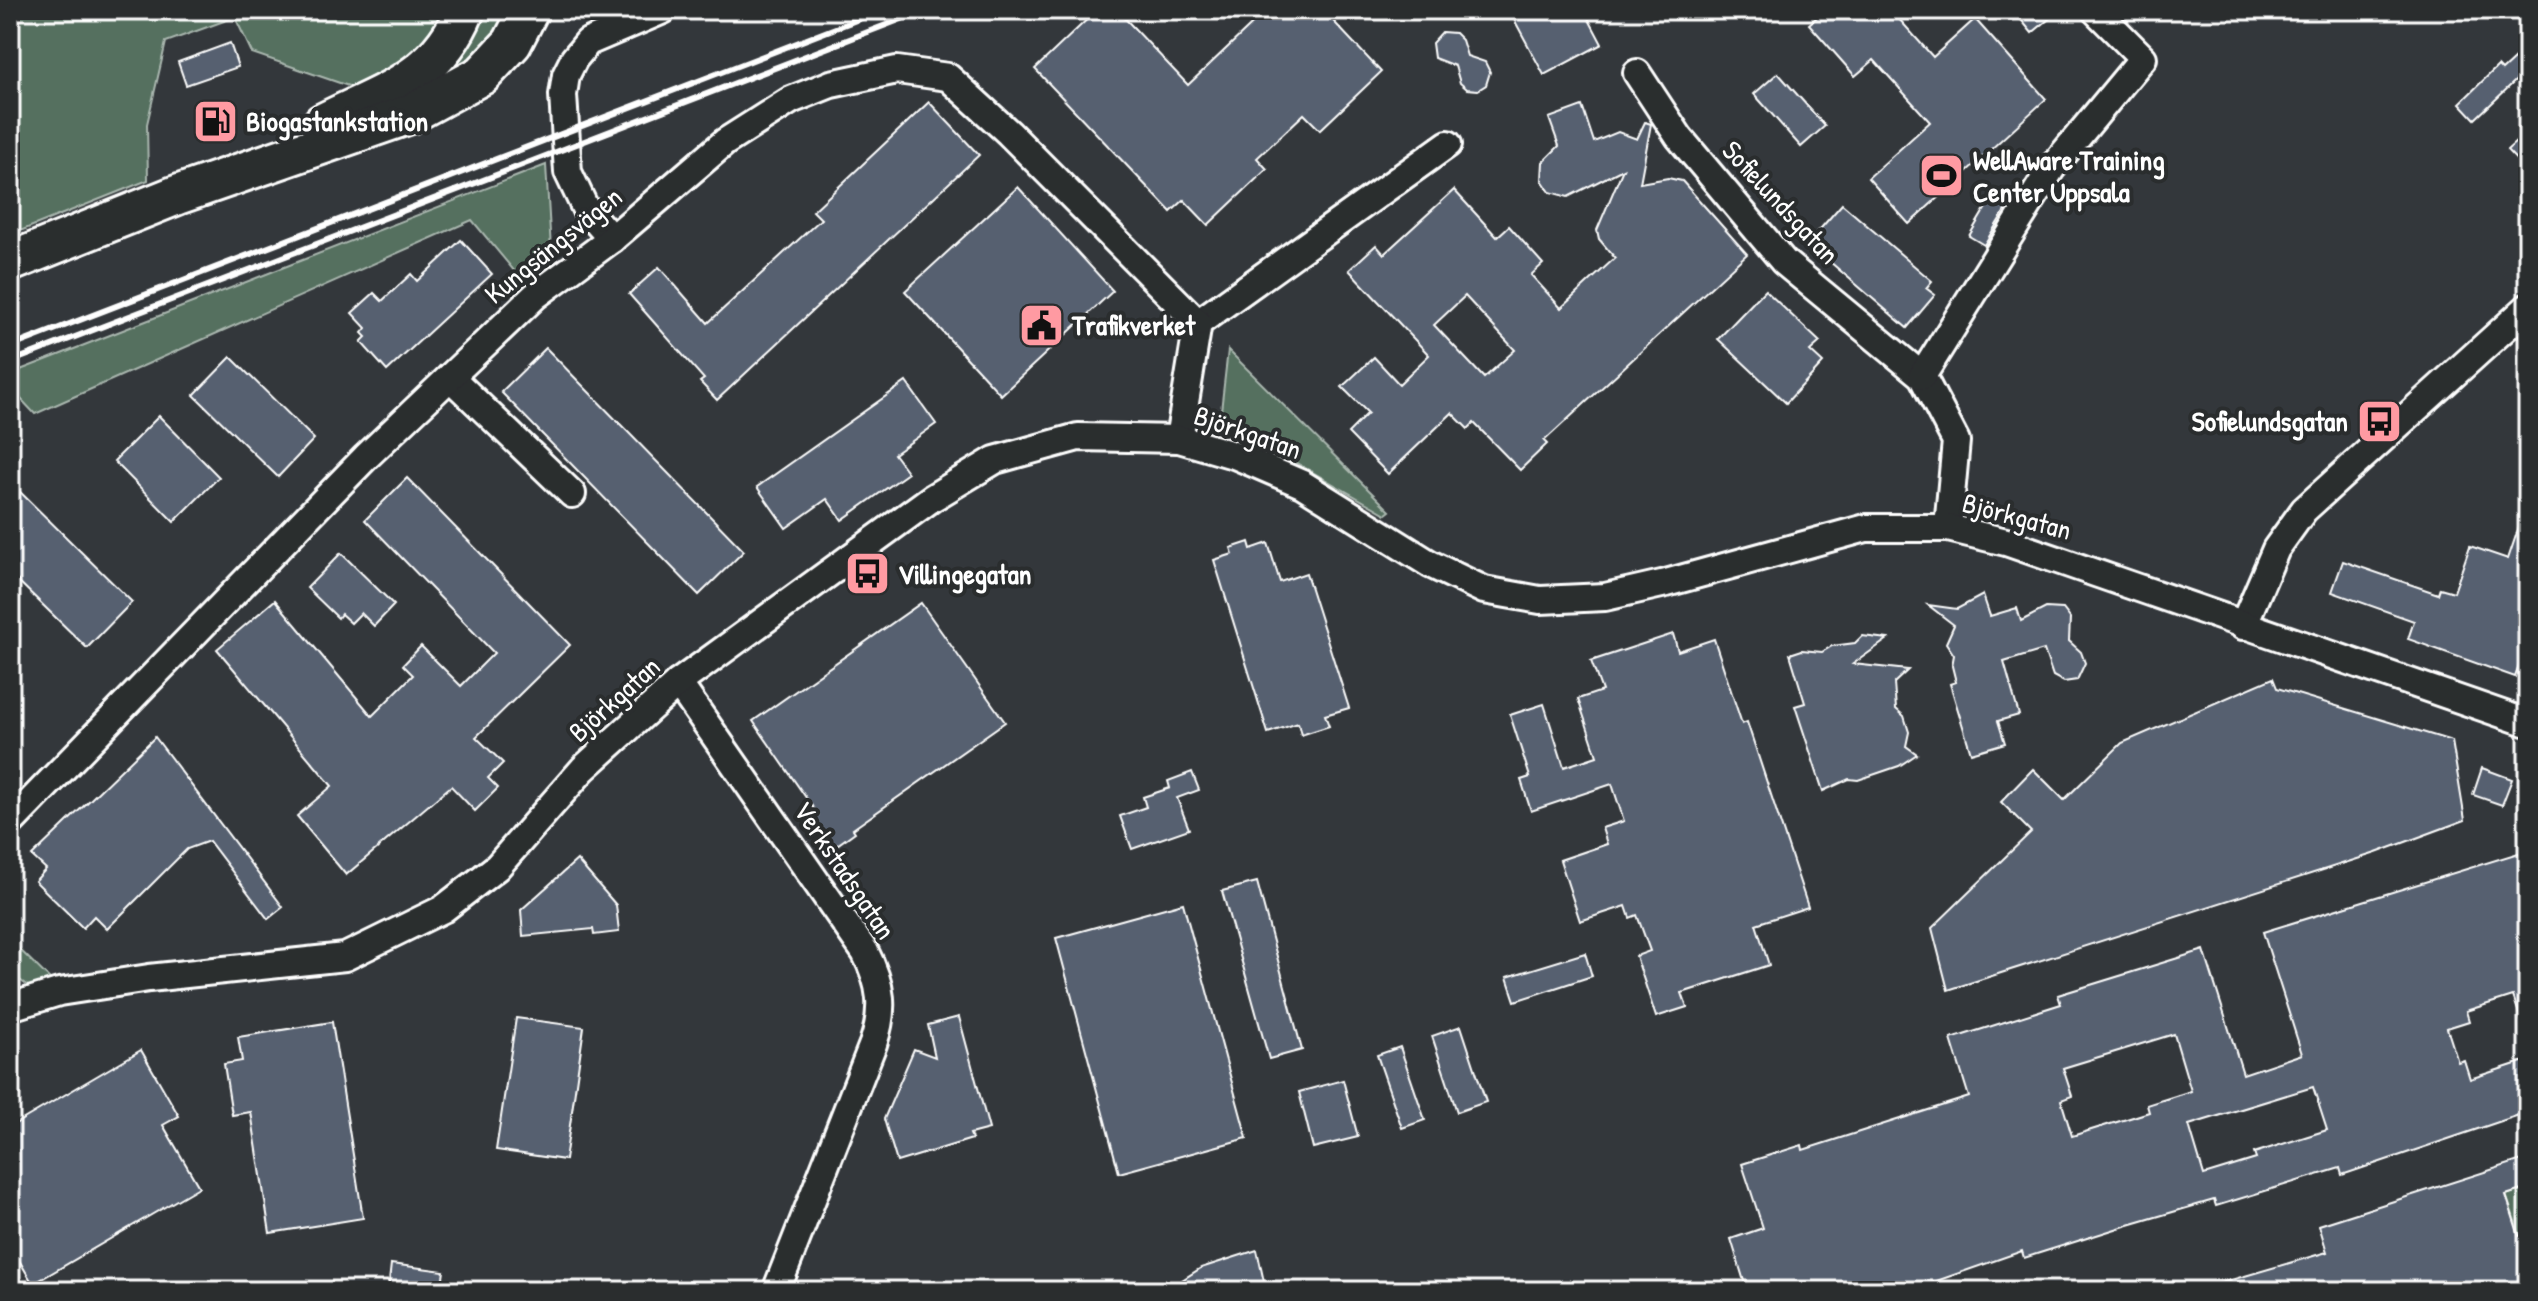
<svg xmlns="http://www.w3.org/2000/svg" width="2538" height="1301" font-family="'Patrick Hand',sans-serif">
	<rect width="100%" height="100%" fill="#33373b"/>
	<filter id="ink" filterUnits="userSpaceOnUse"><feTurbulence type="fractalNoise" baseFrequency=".0125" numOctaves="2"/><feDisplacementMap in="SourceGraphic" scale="16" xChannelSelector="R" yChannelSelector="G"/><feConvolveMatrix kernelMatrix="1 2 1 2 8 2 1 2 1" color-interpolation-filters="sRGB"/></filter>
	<g filter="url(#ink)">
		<g fill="#546f5f" stroke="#aab7af" stroke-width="2">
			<polygon points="10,10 448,10 441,29 369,93 252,53 235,17 166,42 147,124 148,180 10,235"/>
			<polygon points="475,10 518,10 462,75 349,117"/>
			<polygon points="546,165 551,250 525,284 472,220 35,414 19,397 10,400 10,374"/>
			<polygon points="1228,350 1390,511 1386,514 1228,424 1221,411"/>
			<polygon points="10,940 57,986 28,986 10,973"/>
			<polygon points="2528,1187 2528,1258 2506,1195"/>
		</g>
		<g fill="#566070" stroke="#fff" stroke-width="2" fill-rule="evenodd">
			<polygon points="1097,10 1117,10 1188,85 1267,10 1323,10 1381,72 1320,130 1304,114 1257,158 1267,169 1208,225 1184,200 1171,212 1035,69"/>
			<polygon points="1509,10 1584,10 1602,44 1544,75"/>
			<polygon points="1825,10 1891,10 1933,57 1975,19 2046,99 1909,224 1868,178 1930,122 1874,60 1855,76 1809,24"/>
			<polygon points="2013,10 2060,10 2032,33"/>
			<polygon points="1442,32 1455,33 1462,40 1467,56 1485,62 1490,72 1486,85 1478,90 1467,89 1460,83 1455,66 1434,58 1432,43"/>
			<polygon points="230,43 238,67 186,85 178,62"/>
			<polygon points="2528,46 2528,69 2475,119 2460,103 2498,66 2502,70"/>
			<polygon points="1778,73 1825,126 1801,147 1754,94"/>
			<polygon points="929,102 979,155 717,400 700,382 704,379 629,294 659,267 708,323 821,219 813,211"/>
			<path d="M1582 106 1594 142 1618 132 1637 139 1645 122 1651 124 1640 183 1668 178 1682 181 1747 254 1544 441 1547 444 1520 470 1474 423 1468 429 1452 413 1388 474 1348 433 1368 413 1342 387 1374 357 1399 384 1429 355 1349 270 1376 245 1384 254 1454 190 1497 237 1509 226 1543 264 1531 275 1561 308 1615 258 1599 239 1597 230 1623 169 1568 197 1550 192 1542 180 1543 162 1559 146 1549 118ZM1465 296 1515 350 1484 378 1434 325Z"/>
			<polygon points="2528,131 2528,172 2507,150"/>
			<polygon points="1018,187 1113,291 1001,395 905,291"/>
			<polygon points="1991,199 2006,209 1984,245 1969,236"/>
			<polygon points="1842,204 1932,281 1926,288 1935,295 1907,328 1808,243"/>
			<polygon points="461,240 492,274 387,371 361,342 366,337 362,333 366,328 352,313 374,293 382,301 411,274 417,281"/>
			<polygon points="1765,290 1820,342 1810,351 1823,363 1786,403 1718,339"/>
			<polygon points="546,348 744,551 699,595 501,392"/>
			<polygon points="231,357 314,439 278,477 194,395"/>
			<polygon points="906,382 936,424 894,454 908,473 842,520 827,499 786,528 757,487"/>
			<polygon points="159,416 219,477 174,522 114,461"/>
			<polygon points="407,478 570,645 476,737 503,763 488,778 498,788 475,811 451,786 346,875 297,816 332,786 217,649 275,600 372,716 413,675 403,665 421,646 461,686 494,653 365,520"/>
			<polygon points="10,482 132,602 87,648 10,573"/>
			<polygon points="2525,509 2528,641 2515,677 2408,639 2414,621 2332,592 2343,561 2438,594 2440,588 2454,592 2470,546 2508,559"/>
			<polygon points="1249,542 1251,549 1268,543 1280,582 1306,573 1349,708 1325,715 1329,726 1301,735 1298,723 1268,733 1214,560 1233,554 1231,548"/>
			<polygon points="341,553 394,605 374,626 361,613 351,623 341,614 338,618 307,588"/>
			<polygon points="1983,595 1990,616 2017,608 2021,621 2046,608 2063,609 2070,618 2069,641 2081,652 2085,663 2077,680 2064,682 2053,676 2044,650 2004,662 2019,715 1998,721 2005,743 1971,753 1950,684 1956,682 1952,666 1954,655 1946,643 1954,625 1928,605 1957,609"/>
			<polygon points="921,603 1005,722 853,829 855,832 830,850 810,820 818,815 753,721"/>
			<polygon points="1673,634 1678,651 1714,639 1742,724 1747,722 1808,907 1756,924 1769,965 1682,993 1687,1007 1656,1017 1636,956 1650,951 1637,915 1630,918 1626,906 1580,921 1560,860 1607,844 1602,828 1624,821 1612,784 1531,811 1521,780 1530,777 1510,715 1544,704 1564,767 1597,756 1578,699 1602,691 1591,661"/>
			<polygon points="1862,636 1888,639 1853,664 1908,670 1894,683 1896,709 1904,716 1909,732 1906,746 1917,754 1899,766 1858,780 1849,779 1823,791 1795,706 1805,703 1790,654 1802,650 1822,652 1832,646 1855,643"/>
			<polygon points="2273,678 2277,688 2452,741 2465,820 2376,853 1948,990 1932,928 2031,832 2001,802 2033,769 2064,800 2122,743"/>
			<polygon points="155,737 283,907 268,919 209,841 187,849 107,929 94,916 83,928 35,881 46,869 32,856"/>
			<polygon points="2482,768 2512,779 2502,805 2473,795"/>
			<polygon points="1192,772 1199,790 1177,798 1189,829 1132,849 1120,816 1146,807 1143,797 1170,788 1168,781"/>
			<path d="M2528 850V1030L2525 1031 2513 996 2466 1011 2469 1021 2447 1028 2458 1062 2464 1060 2470 1079 2528 1060V1112L2342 1175 2340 1168 2216 1206 2214 1200 2125 1226 2024 1258 2022 1251 1908 1291H1747L1731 1239 1763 1228 1742 1164 1802 1145 1803 1150 1969 1097 1951 1039 2061 1004 2058 995 2204 950 2243 1074 2302 1054 2263 932ZM2174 1034 2191 1091 2147 1105 2149 1112 2072 1136 2061 1100 2072 1096 2063 1068ZM2313 1087 2327 1130 2254 1153 2256 1159 2204 1175 2189 1125Z"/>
			<polygon points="577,860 616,905 619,932 594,935 593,929 523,936 521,910"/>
			<polygon points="1257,882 1302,1050 1269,1059 1222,891"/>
			<polygon points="1183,903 1247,1138 1119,1173 1056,938"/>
			<polygon points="1585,953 1592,976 1515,1001 1507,977"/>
			<polygon points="959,1017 989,1129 970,1134 972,1139 897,1162 884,1119 914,1049 935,1057 928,1025"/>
			<polygon points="516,1018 584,1027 565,1160 496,1150"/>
			<polygon points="332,1022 363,1218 270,1233 251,1112 232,1115 224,1064 242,1061 238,1037"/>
			<polygon points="1461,1026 1486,1102 1457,1112 1432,1036"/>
			<polygon points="1400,1047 1425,1120 1402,1128 1377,1055"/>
			<polygon points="141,1050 179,1116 163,1125 199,1187 33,1284 20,1262 10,1268 10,1127"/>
			<polygon points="1343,1080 1358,1137 1313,1148 1299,1092"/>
			<polygon points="2528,1158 2528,1188 2506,1195 2519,1236 2528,1233 2528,1291 2445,1291 2442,1283 2416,1291 2207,1291 2207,1287 2327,1252 2319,1225"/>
			<polygon points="1257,1250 1266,1291 1165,1291 1201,1268"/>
			<polygon points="391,1264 444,1271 441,1291 388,1291"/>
		</g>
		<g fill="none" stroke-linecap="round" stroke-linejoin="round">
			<defs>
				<g id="minor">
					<polyline points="1637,73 1679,137 1784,262 1922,376 1956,441 1948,528"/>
					<polyline points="612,239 586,210 568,172 563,95 566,75 574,59 588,42 663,10"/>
					<polyline points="1922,376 2051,169 2143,58 2095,10"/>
					<polyline points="450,377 572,494"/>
					<polyline points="1179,439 1198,323 1448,144"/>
					<polyline points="2243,626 2276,549 2304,510 2528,307"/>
					<path d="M678 683 865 952C882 985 885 1009 873 1044L776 1291"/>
					<polyline points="10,823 366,457 535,296 612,239 725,142 791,100 831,84 897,70 948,77 1009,133 1198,323"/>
					<polyline points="10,1007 59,992 149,978 345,957 443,909 497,867 583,769 678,683 932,498 995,460 1078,437 1179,439 1237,456 1302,484 1430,564 1484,590 1540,600 1605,597 1666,583 1866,528 1948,528 2006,542 2528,723"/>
				</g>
				<g id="secondary">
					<path d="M323 123C384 92 437 79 465 10"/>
					<polyline points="10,262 177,195 410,114 482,75 512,43 529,10"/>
				</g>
			</defs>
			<use href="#minor" stroke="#fff" stroke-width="32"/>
			<use href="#secondary" stroke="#fff" stroke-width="44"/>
			<use href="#minor" stroke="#2a2d2e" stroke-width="26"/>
			<use href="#secondary" stroke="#2a2d2e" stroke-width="38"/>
			<g stroke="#fff" stroke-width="6">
				<polyline points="10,347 882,10"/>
				<polyline points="10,362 925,10"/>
			</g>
		</g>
	</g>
	<defs>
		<symbol id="fuel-square" viewBox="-11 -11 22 22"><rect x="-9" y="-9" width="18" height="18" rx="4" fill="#ff9aa2" stroke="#2a2d2e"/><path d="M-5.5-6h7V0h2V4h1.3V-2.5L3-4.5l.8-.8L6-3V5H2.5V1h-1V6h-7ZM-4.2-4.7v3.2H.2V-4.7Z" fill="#111"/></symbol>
		<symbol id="stadium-square" viewBox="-11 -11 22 22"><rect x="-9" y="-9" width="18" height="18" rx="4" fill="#ff9aa2" stroke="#2a2d2e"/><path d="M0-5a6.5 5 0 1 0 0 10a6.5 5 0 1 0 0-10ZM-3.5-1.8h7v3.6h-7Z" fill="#111"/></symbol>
		<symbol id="civic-square" viewBox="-11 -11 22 22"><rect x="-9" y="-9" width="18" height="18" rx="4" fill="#ff9aa2" stroke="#2a2d2e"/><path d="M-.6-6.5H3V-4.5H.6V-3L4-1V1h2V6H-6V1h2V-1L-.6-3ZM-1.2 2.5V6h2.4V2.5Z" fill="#111"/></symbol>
		<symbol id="bus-square" viewBox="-11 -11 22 22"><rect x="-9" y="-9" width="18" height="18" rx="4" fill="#ff9aa2" stroke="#2a2d2e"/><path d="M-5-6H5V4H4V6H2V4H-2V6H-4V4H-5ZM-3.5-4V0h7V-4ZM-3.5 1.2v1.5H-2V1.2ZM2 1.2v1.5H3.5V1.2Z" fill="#111"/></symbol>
	</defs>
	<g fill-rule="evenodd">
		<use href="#fuel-square" x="190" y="96" width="51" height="51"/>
		<use href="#stadium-square" x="1916" y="150" width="51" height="51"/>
		<use href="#civic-square" x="1016" y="300" width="51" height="51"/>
		<use href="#bus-square" x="2354" y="396" width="51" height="51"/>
		<use href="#bus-square" x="842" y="548" width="51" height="51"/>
	</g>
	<g text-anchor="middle" stroke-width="8" stroke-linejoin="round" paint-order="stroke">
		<g font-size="28" font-weight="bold" fill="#fff" stroke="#2a2d2e" text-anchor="start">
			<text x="246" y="131">Biogastankstation</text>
			<text x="1973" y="170">WellAware Training<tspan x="1973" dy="32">Center Uppsala</tspan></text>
			<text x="1072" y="335">Trafikverket</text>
			<text x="2348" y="431" text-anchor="end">Sofielundsgatan</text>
			<text x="898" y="584">Villingegatan</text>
		</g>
		<g font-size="28" fill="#fff" stroke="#2a2d2e">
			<text transform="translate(1781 202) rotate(47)" y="10">Sofielundsgatan</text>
			<text transform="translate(553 245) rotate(-39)" y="10">Kungsängsvägen</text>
			<text transform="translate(1248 432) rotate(19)" y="10">Björkgatan</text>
			<text transform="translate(2017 516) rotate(15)" y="10">Björkgatan</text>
			<text transform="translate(614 699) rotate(-42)" y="10">Björkgatan</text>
			<text transform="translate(845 870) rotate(56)" y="10">Verkstadsgatan</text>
		</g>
	</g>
	<rect width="2538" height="1301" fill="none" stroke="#2a2d2e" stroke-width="40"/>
	<rect x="20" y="20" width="2498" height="1261" fill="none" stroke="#fff" stroke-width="3" filter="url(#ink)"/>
</svg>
